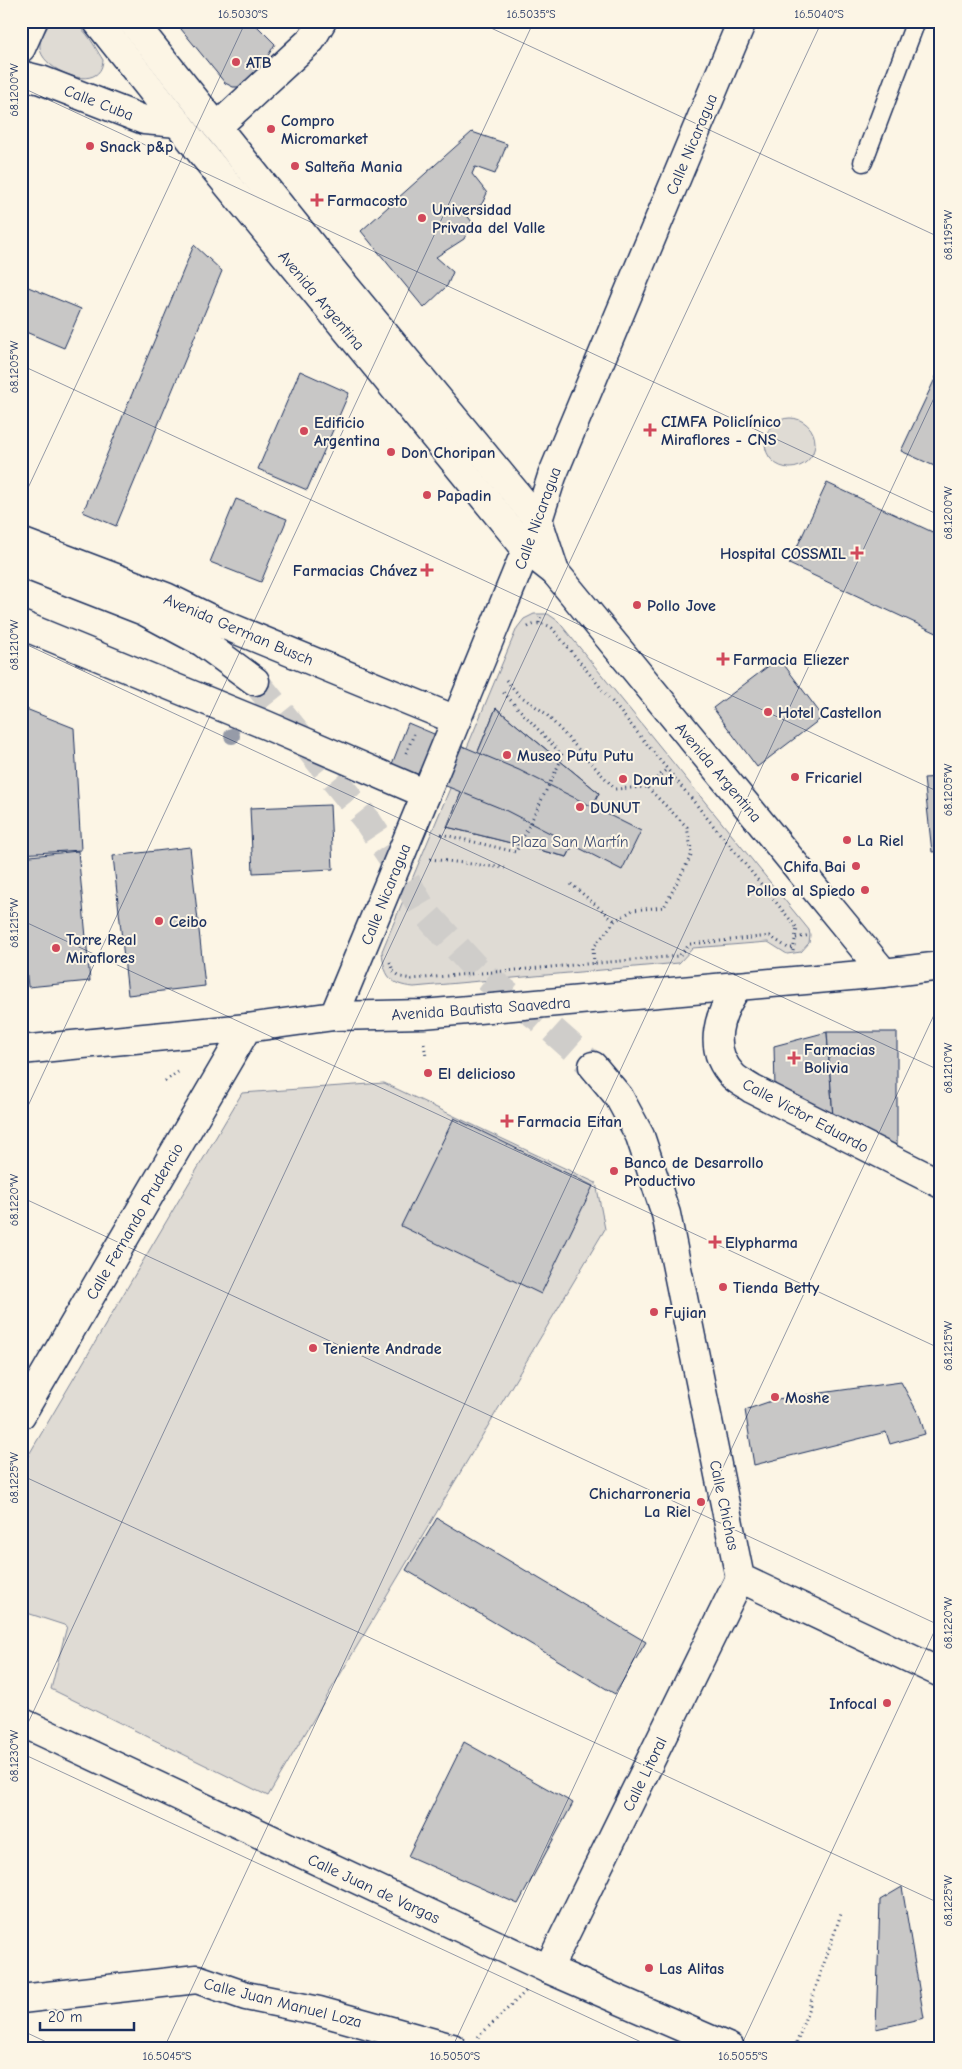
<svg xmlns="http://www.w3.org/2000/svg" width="962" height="2069" font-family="'Comic Neue',sans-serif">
	<rect width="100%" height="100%" fill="#fcf5e5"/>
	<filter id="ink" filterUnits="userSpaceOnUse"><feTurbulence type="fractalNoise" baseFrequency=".02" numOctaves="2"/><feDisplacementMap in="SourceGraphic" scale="10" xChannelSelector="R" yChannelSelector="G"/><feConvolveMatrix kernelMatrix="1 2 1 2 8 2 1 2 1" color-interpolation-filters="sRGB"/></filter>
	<g filter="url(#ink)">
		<g fill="#dfdbd4" stroke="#7d8599">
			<path d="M61 21C84 21 92 43 103 60 101 96 41 70 40 48 39 40 45 32 48 26Z"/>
			<circle cx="790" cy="443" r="25"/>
			<path d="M534 614H548L558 621 809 930 810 935 809 943 801 952 787 954 768 942 693 948 679 963 414 987C389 985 384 975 382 951L517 628 524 619Z"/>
			<polygon points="384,1083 596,1183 605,1229 268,1796 51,1689 67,1626 21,1611 21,1468 242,1093"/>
		</g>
		<g fill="#c8c7c6" stroke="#1b2f5e">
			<polygon points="185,21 252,21 275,44 253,81 240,87 233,87 225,83 181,29"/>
			<polygon points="472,132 507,144 495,174 475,167 472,174 487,193 482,204 466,214 472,222 464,239 436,257 453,272 447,286 424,308 361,231"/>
			<polygon points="194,245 222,271 116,526 83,512"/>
			<polygon points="21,284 81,309 64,348 21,330"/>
			<polygon points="941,366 941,469 901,451"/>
			<polygon points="300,371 349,393 307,490 258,469"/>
			<polygon points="827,483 941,536 941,635 789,564"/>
			<polygon points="236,499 287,519 261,582 210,562"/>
			<polygon points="779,658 823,717 757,767 713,708"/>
			<polygon points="21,707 74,728 81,850 21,854"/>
			<polygon points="496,708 599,793 567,857 447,827"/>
			<polygon points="496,708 599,793 567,857 447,827"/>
			<polygon points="408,723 519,770 641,831 622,870 505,810 392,764"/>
			<polygon points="941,777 941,851 932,852 924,778"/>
			<polygon points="330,805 333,869 253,873 250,808"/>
			<polygon points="190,847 205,986 128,995 113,856"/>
			<polygon points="78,851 90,981 28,987 21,914 21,857"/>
			<polygon points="827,1032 833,1117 775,1089 774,1046"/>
			<polygon points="827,1032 897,1032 897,1148 833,1117"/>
			<polygon points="454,1118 593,1186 541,1294 401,1226"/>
			<polygon points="901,1382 920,1417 925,1434 890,1444 886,1432 754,1465 745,1410 777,1399"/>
			<polygon points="437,1518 646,1642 615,1694 406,1570"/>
			<polygon points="464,1742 573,1803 518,1904 408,1856"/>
			<polygon points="902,1887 924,2018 876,2029 880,1900"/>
		</g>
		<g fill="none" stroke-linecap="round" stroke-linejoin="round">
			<polyline stroke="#cfcdca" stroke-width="28" stroke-dasharray="28 14" stroke-linecap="butt" points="255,681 366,819 398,867 423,910 480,973 538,1017 593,1066"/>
			<defs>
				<polyline id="service" points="863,162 916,21"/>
				<polyline id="pedestrian" points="21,1999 197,1979 246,1996 319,2011 452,2048"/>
				<g id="minor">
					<polyline points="21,48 33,21"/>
					<polyline points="21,75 41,80 144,120 178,123"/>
					<polyline points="217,127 311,40 322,21"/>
					<polyline points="538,520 552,476 742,21"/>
					<path d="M738 986C719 1013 706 1048 733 1076 738 1081 746 1085 752 1089L941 1184"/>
					<polyline points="548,1969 740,1578"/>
				</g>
				<g id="secondary">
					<polyline points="97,21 200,151 527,550 555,572 884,973"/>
					<polyline points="132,21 313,247 538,520 555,572"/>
					<polyline points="21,542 166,597 215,621 456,720"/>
					<polyline points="426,794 533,533"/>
					<polyline points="334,1016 423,1014 884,973 941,966"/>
					<polyline points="21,1050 247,1028"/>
				</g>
				<g id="primary">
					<polyline points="21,563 144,611 202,642 255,681"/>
					<polyline points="21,625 266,725 426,794 334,1016 247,1028 21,1415"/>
					<polyline points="593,1066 619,1097 640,1136 666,1214 740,1578 941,1673"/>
					<polyline points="21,1722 548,1969 730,2048"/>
				</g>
			</defs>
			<use href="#service" stroke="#1b2f5e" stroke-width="21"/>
			<use href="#pedestrian" stroke="#1b2f5e" stroke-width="31"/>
			<use href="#minor" stroke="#1b2f5e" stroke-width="31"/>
			<use href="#secondary" stroke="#1b2f5e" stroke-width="31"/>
			<use href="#primary" stroke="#1b2f5e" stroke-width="31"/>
			<g stroke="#1b2f5e" stroke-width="3" stroke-dasharray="1 4" stroke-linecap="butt">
				<polyline points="539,623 541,614"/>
				<path d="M528 627C537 622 545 623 552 628L797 928 793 951"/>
				<polyline points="506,680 519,695 545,713 615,789 647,787 667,769"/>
				<polyline points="406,753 414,734"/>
				<polyline points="441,834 516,852 563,756 501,690"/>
				<polyline points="430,859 505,868"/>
				<polyline points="571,884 615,921"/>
				<polyline points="796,938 810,935"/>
				<polyline points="390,962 393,971 401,977 412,979 679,956 690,944 770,936 788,948 793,948"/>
				<polyline points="594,964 593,948 615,921 633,910 664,907 692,854 687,827 647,787"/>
				<polyline points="424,1044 426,1057"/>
				<polyline points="165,1081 178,1072"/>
				<polyline points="478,2037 526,1991"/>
				<polyline points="795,2048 842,1911"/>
			</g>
			<use href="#service" stroke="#fcf5e5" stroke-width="18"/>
			<use href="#pedestrian" stroke="#fcf5e5" stroke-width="28"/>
			<use href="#minor" stroke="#fcf5e5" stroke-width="28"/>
			<use href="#secondary" stroke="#fcf5e5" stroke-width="28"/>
			<use href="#primary" stroke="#fcf5e5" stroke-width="28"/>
		</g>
		<circle fill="#969ba8" cx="232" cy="736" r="8"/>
	</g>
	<path fill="none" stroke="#1b2f5e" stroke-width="1" stroke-opacity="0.45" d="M476 21 941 238M21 87 941 516M21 365 941 793M21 503 246 21M21 642 941 1071M21 920 941 1349M21 1121 534 21M21 1197 941 1626M21 1475 941 1904M21 1738 822 21M21 1753 654 2048M21 2030 59 2048M164 2048 941 383M452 2048 941 1000M740 2048 941 1617"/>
	<g fill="#d1495b" stroke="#fcf5e5" stroke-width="2">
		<circle cx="236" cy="62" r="5"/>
		<circle cx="271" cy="129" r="5"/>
		<circle cx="90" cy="146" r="5"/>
		<circle cx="295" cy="166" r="5"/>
		<path d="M314.5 192.5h5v5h5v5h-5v5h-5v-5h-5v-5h5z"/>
		<circle cx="422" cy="218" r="5"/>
		<path d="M647.5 422.5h5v5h5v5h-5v5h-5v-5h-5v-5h5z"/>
		<circle cx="304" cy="431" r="5"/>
		<circle cx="391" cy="452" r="5"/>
		<circle cx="427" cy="495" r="5"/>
		<path d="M854.5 545.5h5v5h5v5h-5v5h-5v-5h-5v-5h5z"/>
		<path d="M424.5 562.5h5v5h5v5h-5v5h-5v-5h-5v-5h5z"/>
		<circle cx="637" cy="605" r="5"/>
		<path d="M720.5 651.5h5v5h5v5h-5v5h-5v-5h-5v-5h5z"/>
		<circle cx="768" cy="712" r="5"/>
		<circle cx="507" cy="755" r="5"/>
		<circle cx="795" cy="777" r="5"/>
		<circle cx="623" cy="779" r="5"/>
		<circle cx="580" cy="807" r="5"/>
		<circle cx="847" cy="840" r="5"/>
		<circle cx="856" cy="866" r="5"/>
		<circle cx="865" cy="890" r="5"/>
		<circle cx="159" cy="921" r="5"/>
		<circle cx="56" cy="948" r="5"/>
		<path d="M791.5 1050.5h5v5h5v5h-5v5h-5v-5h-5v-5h5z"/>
		<circle cx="428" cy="1073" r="5"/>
		<path d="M504.5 1113.5h5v5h5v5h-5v5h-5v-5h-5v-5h5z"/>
		<circle cx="614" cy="1171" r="5"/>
		<path d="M712.5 1234.5h5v5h5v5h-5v5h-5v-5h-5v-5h5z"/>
		<circle cx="723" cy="1287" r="5"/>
		<circle cx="654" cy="1312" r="5"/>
		<circle cx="313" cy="1348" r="5"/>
		<circle cx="775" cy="1397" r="5"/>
		<circle cx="701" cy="1502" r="5"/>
		<circle cx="887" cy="1703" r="5"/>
		<circle cx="649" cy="1968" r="5"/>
	</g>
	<g text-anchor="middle" stroke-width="4" stroke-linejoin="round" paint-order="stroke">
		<g font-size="16" font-weight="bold" fill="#1b2f5e" stroke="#fcf5e5" text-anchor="start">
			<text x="246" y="68">ATB</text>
			<text x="281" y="126">Compro<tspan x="281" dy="18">Micromarket</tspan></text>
			<text x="100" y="152">Snack p&amp;p</text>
			<text x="305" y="172">Salteña Mania</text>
			<text x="327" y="206">Farmacosto</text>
			<text x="432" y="215">Universidad<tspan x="432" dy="18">Privada del Valle</tspan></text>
			<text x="661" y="427">CIMFA Policlínico<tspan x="661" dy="18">Miraflores - CNS</tspan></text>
			<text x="314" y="428">Edificio<tspan x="314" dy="18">Argentina</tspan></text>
			<text x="401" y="458">Don Choripan</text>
			<text x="437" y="501">Papadin</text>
			<text x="846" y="559" text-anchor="end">Hospital COSSMIL</text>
			<text x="417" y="576" text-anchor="end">Farmacias Chávez</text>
			<text x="647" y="611">Pollo Jove</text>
			<text x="733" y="665">Farmacia Eliezer</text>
			<text x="778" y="718">Hotel Castellon</text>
			<text x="517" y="761">Museo Putu Putu</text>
			<text x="805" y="783">Fricariel</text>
			<text x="633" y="785">Donut</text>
			<text x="590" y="813">DUNUT</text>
			<text x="857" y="846">La Riel</text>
			<text x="846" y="872" text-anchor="end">Chifa Bai</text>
			<text x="855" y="896" text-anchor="end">Pollos al Spiedo</text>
			<text x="169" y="927">Ceibo</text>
			<text x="66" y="945">Torre Real<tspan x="66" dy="18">Miraflores</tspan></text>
			<text x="804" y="1055">Farmacias<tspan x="804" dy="18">Bolivia</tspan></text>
			<text x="438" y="1079">El delicioso</text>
			<text x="517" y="1127">Farmacia Eitan</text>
			<text x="624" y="1168">Banco de Desarrollo<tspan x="624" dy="18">Productivo</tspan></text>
			<text x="725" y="1248">Elypharma</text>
			<text x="733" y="1293">Tienda Betty</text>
			<text x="664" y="1318">Fujian</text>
			<text x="323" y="1354">Teniente Andrade</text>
			<text x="785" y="1403">Moshe</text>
			<text x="691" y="1499" text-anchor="end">Chicharroneria<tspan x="691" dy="18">La Riel</tspan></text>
			<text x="877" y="1709" text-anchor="end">Infocal</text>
			<text x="659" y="1974">Las Alitas</text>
		</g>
		<g font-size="16" fill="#1b2f5e" stroke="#fcf5e5">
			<text transform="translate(99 102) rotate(21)" y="6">Calle Cuba</text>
			<text transform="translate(691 144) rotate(-67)" y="6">Calle Nicaragua</text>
			<text transform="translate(322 300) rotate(50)" y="6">Avenida Argentina</text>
			<text transform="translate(537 518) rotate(-70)" y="6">Calle Nicaragua</text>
			<text transform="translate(239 629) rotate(23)" y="6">Avenida German Busch</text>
			<text transform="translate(719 772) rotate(50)" y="6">Avenida Argentina</text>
			<text transform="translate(385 894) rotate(-68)" y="6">Calle Nicaragua</text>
			<text transform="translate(481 1008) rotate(-4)" y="6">Avenida Bautista Saavedra</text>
			<text transform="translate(806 1115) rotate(28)" y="6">Calle Victor Eduardo</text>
			<text transform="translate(134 1221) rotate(-60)" y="6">Calle Fernando Prudencio</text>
			<text transform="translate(725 1505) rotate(78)" y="6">Calle Chichas</text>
			<text transform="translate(644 1774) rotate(-64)" y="6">Calle Litoral</text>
			<text transform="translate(374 1888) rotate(25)" y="6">Calle Juan de Vargas</text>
			<text transform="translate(283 2002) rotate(14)" y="6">Calle Juan Manuel Loza</text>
		</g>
		<g font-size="16" fill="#425176" stroke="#fcf5e5">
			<text x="570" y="847">Plaza San Martín</text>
		</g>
	</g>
	<rect width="962" height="2069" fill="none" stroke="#fcf5e5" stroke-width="55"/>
	<path d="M40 2022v8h94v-8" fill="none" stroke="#1b2f5e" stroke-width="2.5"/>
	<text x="48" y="2022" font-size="15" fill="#1b2f5e" stroke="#fcf5e5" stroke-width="4" paint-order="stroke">20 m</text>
	<rect x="28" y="28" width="906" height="2014" fill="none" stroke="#1b2f5e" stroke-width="2"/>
	<g font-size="12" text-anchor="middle" fill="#1b2f5e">
		<text x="243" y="18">16.5030°S</text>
		<text x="531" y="18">16.5035°S</text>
		<text x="819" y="18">16.5040°S</text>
		<text transform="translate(14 90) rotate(-90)" y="4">68.1200°W</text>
		<text transform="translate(948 235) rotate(-90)" y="4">68.1195°W</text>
		<text transform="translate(14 367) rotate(-90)" y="4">68.1205°W</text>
		<text transform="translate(948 513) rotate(-90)" y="4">68.1200°W</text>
		<text transform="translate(14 645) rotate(-90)" y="4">68.1210°W</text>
		<text transform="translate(948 790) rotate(-90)" y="4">68.1205°W</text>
		<text transform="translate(14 923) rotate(-90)" y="4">68.1215°W</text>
		<text transform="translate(948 1068) rotate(-90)" y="4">68.1210°W</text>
		<text transform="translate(14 1200) rotate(-90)" y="4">68.1220°W</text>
		<text transform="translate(948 1346) rotate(-90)" y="4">68.1215°W</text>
		<text transform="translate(14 1478) rotate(-90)" y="4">68.1225°W</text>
		<text transform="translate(948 1623) rotate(-90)" y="4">68.1220°W</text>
		<text transform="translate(14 1756) rotate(-90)" y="4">68.1230°W</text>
		<text transform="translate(948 1901) rotate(-90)" y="4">68.1225°W</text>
		<text x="167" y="2060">16.5045°S</text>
		<text x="455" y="2060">16.5050°S</text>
		<text x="743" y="2060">16.5055°S</text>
	</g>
</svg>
